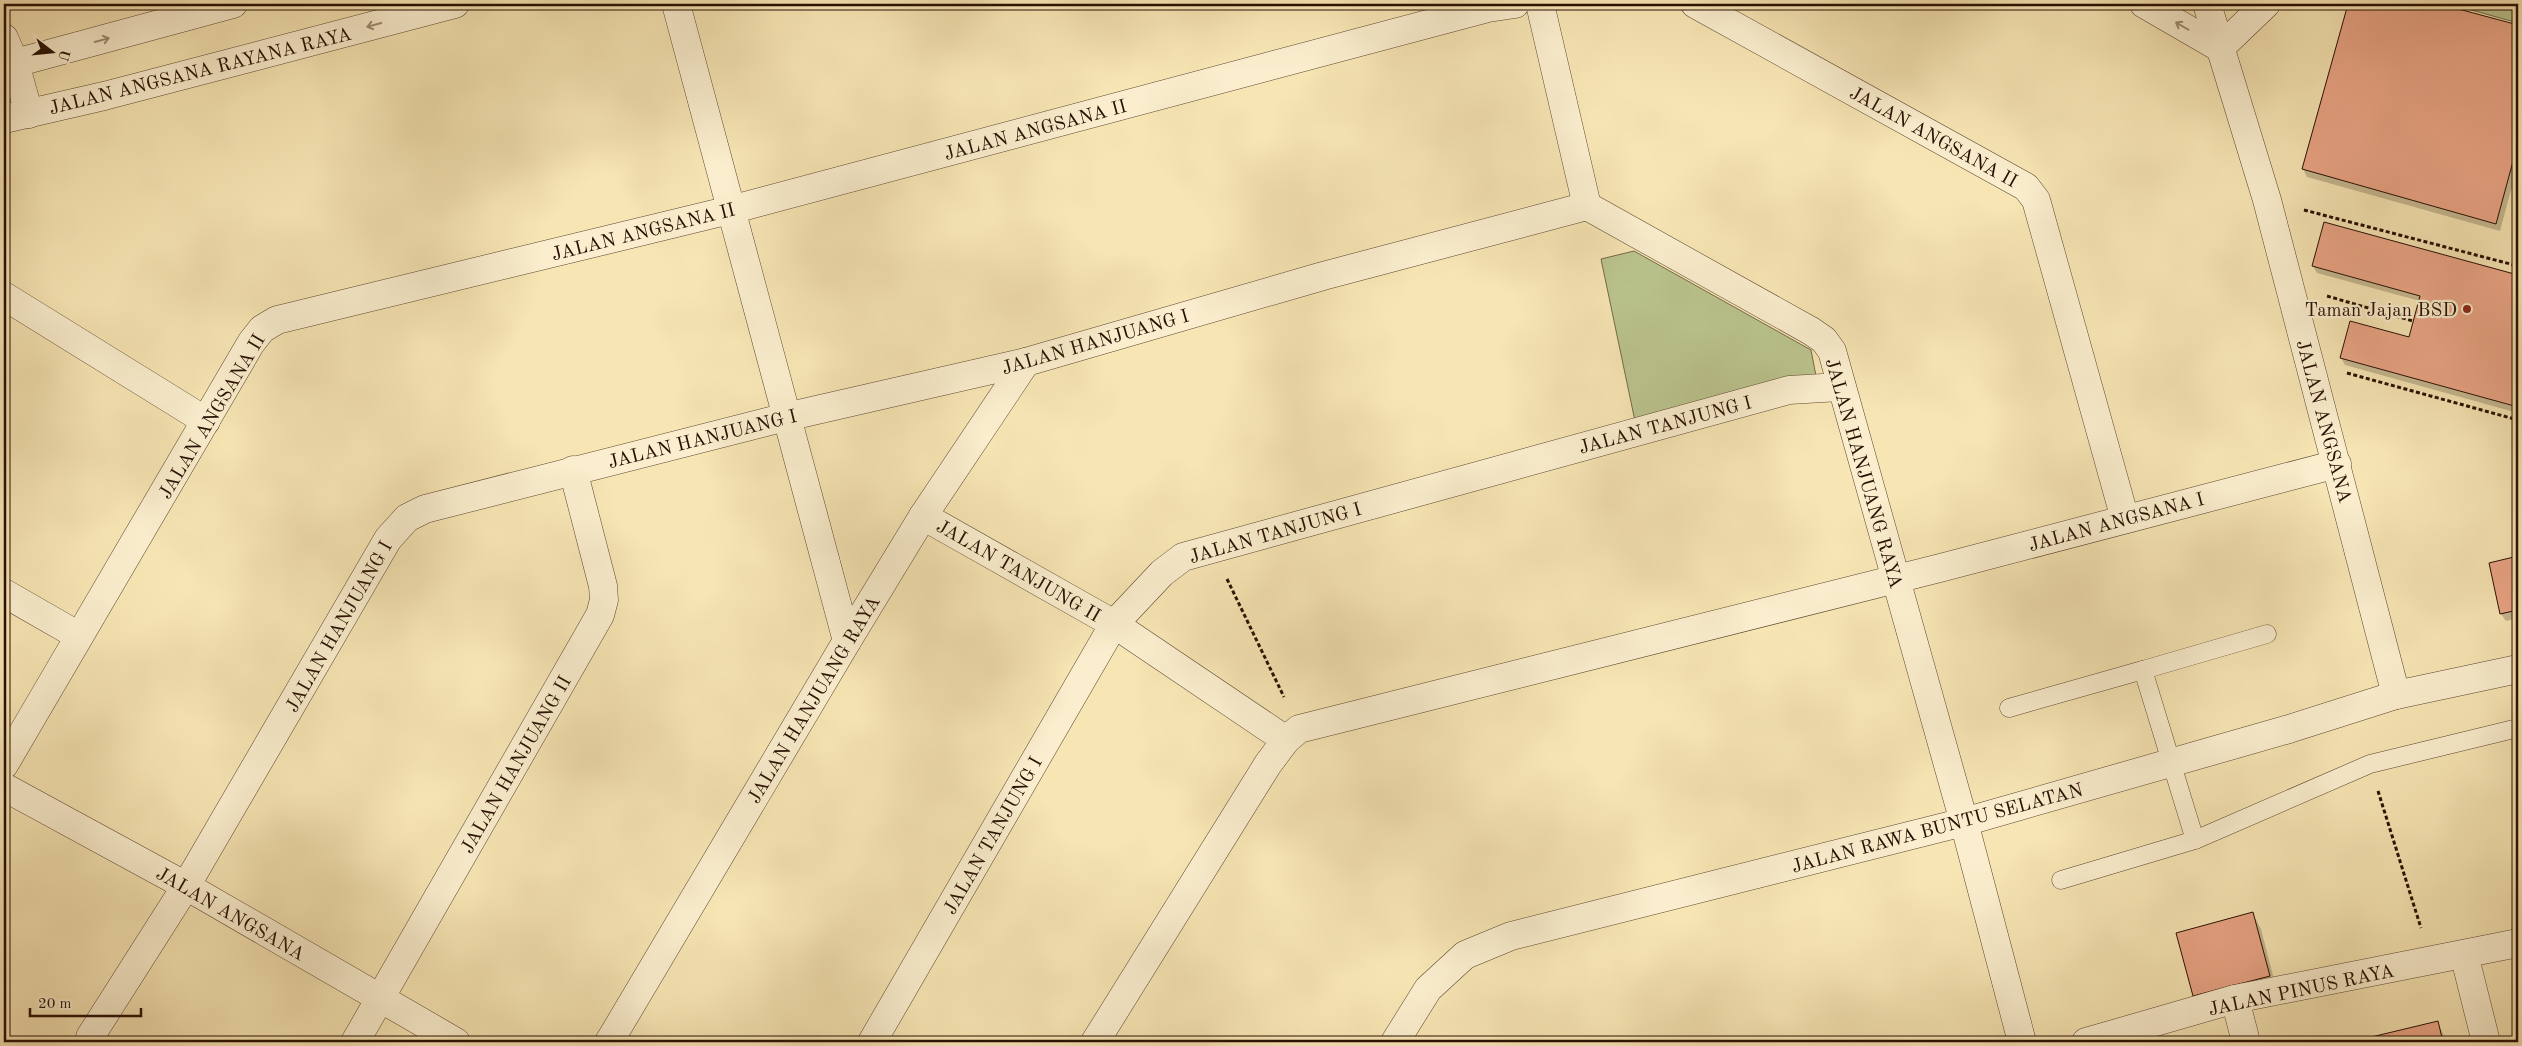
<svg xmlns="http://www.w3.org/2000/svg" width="2522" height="1046" font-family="'Old Standard TT',serif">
	<rect width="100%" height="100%" fill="#f7e5b4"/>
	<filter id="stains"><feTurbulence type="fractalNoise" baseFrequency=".004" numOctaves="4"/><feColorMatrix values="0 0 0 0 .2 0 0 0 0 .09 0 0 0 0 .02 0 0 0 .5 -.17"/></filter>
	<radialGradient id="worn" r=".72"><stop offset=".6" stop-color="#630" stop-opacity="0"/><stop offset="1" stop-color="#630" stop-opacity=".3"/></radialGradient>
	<g fill="#bbc58e" stroke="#726a48">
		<polygon points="2450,4 2518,4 2518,23"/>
		<polygon points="1634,251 1811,350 1816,376 1635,421 1601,259"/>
	</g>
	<g fill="#0003">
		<polygon points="2349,4 2436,4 2518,27 2518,164 2500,231 2307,177 2303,169"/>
		<polygon points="2325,224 2518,277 2518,413 2345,365 2341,358 2409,339 2420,301 2317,273 2313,266"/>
		<polygon points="2518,557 2518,618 2506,621 2501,614 2490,564"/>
		<polygon points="2253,914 2261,929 2277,991 2203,1011 2194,996 2178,934"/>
		<polygon points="2438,1023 2447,1042 2365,1042 2365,1040"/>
	</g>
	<g fill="#eaa586" stroke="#280f02">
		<polygon points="2348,4 2440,4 2518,25 2518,143 2496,224 2302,169"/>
		<polygon points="2324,222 2518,275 2518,407 2340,358 2350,321 2409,337 2420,296 2312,266"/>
		<polygon points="2518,556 2518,610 2500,614 2489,563"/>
		<polygon points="2253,912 2270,976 2193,996 2176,933"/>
		<polygon points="2438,1021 2443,1042 2364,1042 2363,1039"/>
	</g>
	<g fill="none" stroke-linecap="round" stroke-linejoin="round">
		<defs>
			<g id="service">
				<polyline points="2267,634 2143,670 2195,840 2370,764 2518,728"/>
				<polyline points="2009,708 2143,670"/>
				<polyline points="2061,880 2195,840"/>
			</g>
			<g id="minor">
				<polyline points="676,4 847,641"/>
				<polyline points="1540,4 1587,206 1811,331 1824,340 1832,351 1964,822 2022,1042"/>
				<polyline points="1695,4 2026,187 2036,200 2125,519"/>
				<polyline points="4,38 15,63 29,114"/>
				<polyline points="2220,48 2266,4"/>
				<polyline points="4,296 206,421"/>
				<polyline points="923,516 1114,624 1286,740"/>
				<polyline points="4,593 79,636"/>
				<polyline points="4,765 251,343 262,329 277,320 730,210 1488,8 1515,4"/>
				<polyline points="4,787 186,886 456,1042"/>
				<polyline points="2464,954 2486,1042"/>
				<polyline points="2235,999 2246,1042"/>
				<polyline points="90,1037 186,886 388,539 407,518 425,509 786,417 1026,362 1323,276 1587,206"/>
				<polyline points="355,1042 600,615 604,600 603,586 573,470"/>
				<polyline points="609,1042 847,641 923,516 1026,362"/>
				<polyline points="872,1042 1114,624 1162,573 1183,557 1789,390 1840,387"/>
				<polyline points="1095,1042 1268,764 1286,740 1299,729 1940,568 2337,464"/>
				<polyline points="2086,1042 2235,999 2518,943"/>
			</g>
			<g id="tertiary">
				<polyline points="2144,4 2220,48"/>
				<polyline points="2207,4 2267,200 2396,695"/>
				<polyline points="4,66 233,4"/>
				<polyline points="4,119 104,96 455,4"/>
				<polyline points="1395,1042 1428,989 1465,955 1511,936 1964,822 2289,729 2396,695 2518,669"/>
			</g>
		</defs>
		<use href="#service" stroke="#5c442e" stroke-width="19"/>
		<use href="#minor" stroke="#5c442e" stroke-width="29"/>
		<use href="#tertiary" stroke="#5c442e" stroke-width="29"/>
		<g stroke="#280f02" stroke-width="3" stroke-dasharray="4 2.5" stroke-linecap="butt">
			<polyline points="2304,210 2518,266"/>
			<polyline points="2327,296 2413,321"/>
			<polyline points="2347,373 2518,420"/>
			<polyline points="1227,579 1284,697"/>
			<polyline points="2378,791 2421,928"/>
		</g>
		<use href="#service" stroke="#faeece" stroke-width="18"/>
		<use href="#minor" stroke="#faeece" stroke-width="28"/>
		<use href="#tertiary" stroke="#faeece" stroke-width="28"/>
	</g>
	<defs><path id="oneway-shaft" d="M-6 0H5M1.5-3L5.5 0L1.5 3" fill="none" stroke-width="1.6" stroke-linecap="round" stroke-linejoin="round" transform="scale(1.25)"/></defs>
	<g stroke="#9c8a72">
		<use href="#oneway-shaft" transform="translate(374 25) rotate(165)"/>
		<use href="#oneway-shaft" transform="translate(2182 26) rotate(-150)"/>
		<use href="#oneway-shaft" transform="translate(102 40) rotate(-15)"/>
	</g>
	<circle fill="#8f2418" stroke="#faeece" stroke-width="2" cx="2467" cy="309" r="5"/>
	<g text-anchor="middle" stroke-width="4.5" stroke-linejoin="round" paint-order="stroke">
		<g font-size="19" fill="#280f02" stroke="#faeece">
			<text transform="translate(200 70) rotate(-14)" y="7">JALAN ANGSANA RAYANA RAYA</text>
			<text transform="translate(1035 129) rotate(-15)" y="7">JALAN ANGSANA II</text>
			<text transform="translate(1934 136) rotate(29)" y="7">JALAN ANGSANA II</text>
			<text transform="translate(643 231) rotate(-14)" y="7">JALAN ANGSANA II</text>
			<text transform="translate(1095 341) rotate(-16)" y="7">JALAN HANJUANG I</text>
			<text transform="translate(211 416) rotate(-59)" y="7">JALAN ANGSANA II</text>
			<text transform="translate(2325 421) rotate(75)" y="7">JALAN ANGSANA</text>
			<text transform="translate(1665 424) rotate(-15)" y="7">JALAN TANJUNG I</text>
			<text transform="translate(702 438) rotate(-14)" y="7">JALAN HANJUANG I</text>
			<text transform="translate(1865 473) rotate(74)" y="7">JALAN HANJUANG RAYA</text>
			<text transform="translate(2116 521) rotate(-15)" y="7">JALAN ANGSANA I</text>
			<text transform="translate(1275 532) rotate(-16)" y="7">JALAN TANJUNG I</text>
			<text transform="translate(1019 570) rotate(30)" y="7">JALAN TANJUNG II</text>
			<text transform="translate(338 626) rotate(-60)" y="7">JALAN HANJUANG I</text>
			<text transform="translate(813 699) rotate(-59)" y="7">JALAN HANJUANG RAYA</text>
			<text transform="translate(515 764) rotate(-60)" y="7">JALAN HANJUANG II</text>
			<text transform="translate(1937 827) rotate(-15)" y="7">JALAN RAWA BUNTU SELATAN</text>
			<text transform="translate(992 835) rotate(-60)" y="7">JALAN TANJUNG I</text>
			<text transform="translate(231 913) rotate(30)" y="7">JALAN ANGSANA</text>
			<text transform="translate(2301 989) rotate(-12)" y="7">JALAN PINUS RAYA</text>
		</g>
		<g font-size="19" fill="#280f02" stroke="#faeece" text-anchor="end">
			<text x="2457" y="316">Taman Jajan BSD</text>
		</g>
	</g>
	<rect width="2522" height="1046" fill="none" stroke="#f7e5b4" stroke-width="20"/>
	<rect x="5" y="5" width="2512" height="1036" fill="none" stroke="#280f02" stroke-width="2.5"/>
	<rect x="10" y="10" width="2502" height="1026" fill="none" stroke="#280f02"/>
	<g transform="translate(52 52) rotate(106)" stroke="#faeece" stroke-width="4" paint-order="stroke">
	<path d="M0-4L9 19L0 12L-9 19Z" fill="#280f02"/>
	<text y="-8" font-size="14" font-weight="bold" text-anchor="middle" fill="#280f02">U</text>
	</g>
	<path d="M30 1008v8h111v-8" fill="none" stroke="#280f02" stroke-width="2.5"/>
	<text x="38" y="1008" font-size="15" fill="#280f02" stroke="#faeece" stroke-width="4" paint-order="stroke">20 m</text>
	<rect width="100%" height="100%" filter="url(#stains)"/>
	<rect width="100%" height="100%" fill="url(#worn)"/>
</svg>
